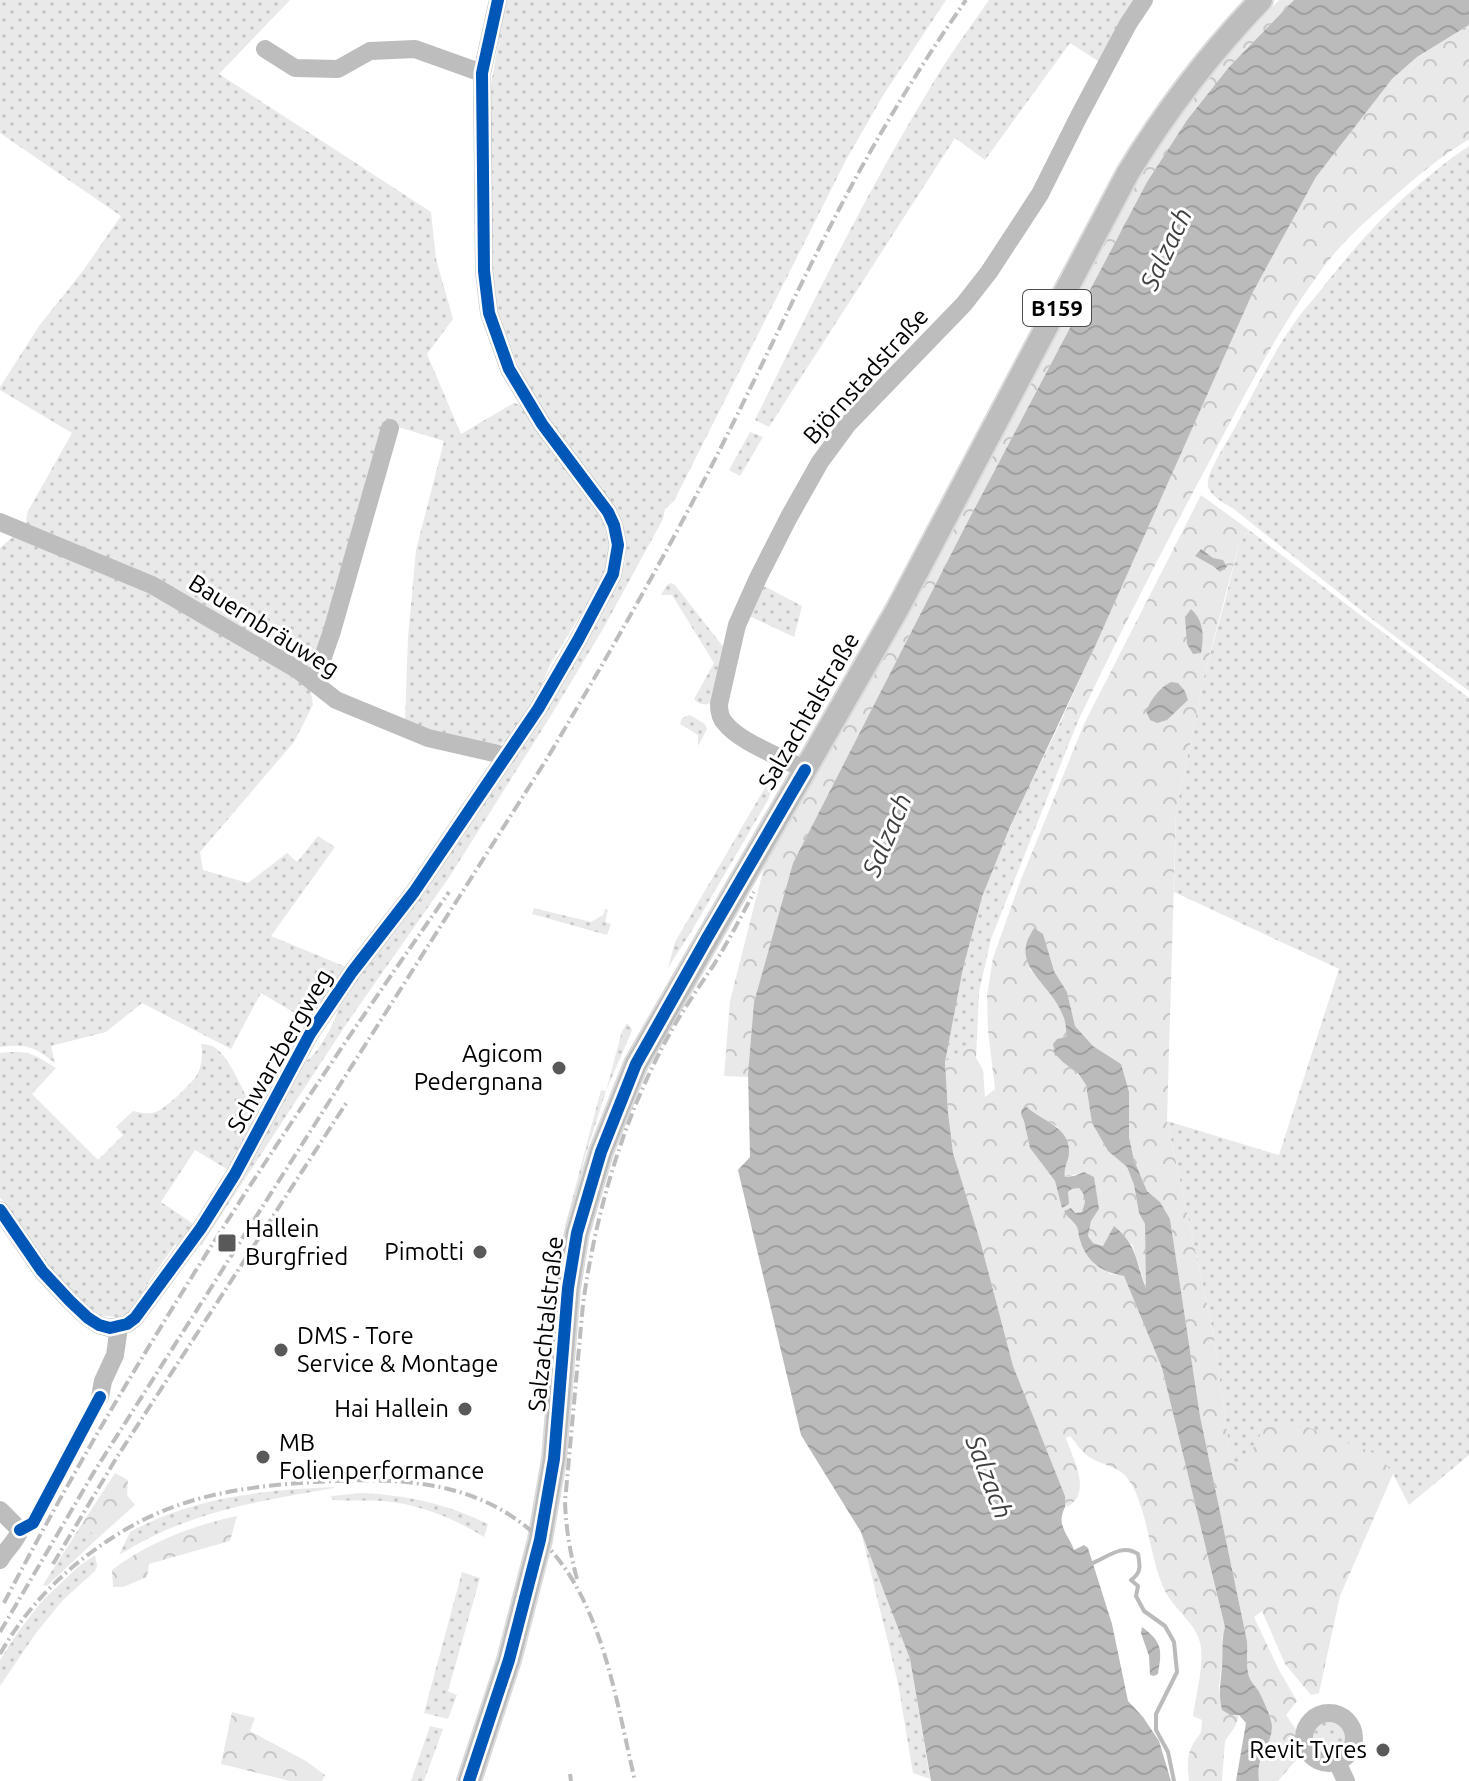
<svg xmlns="http://www.w3.org/2000/svg" width="1469" height="1781" font-family="Ubuntu,sans-serif">
	<defs>
		<pattern id="grass-dots" width="8" height="8" patternUnits="userSpaceOnUse" patternTransform="scale(2)"><rect width="8" height="8" fill="#e9e9e9"/><path d="M2 2h.1M6 6h.1" fill="none" stroke="#c6c6c6" stroke-width="1.8" stroke-linecap="round"/></pattern>
		<pattern id="forest-crowns" width="20" height="18" patternUnits="userSpaceOnUse" patternTransform="scale(2)"><rect width="20" height="18" fill="#e9e9e9"/><path d="M2 6a3 3 0 1 1 6 0M12 15a3 3 0 1 1 6 0" fill="none" stroke="#c6c6c6"/></pattern>
		<pattern id="water-waves" width="16" height="10" patternUnits="userSpaceOnUse" patternTransform="scale(2)"><rect width="16" height="10" fill="#bbb"/><path d="M0 5q4-4 8 0t8 0" fill="none" stroke="#9f9f9f"/></pattern>
	</defs>
	<rect width="100%" height="100%" fill="#fff"/>
	<g fill="url(#grass-dots)">
		<polygon points="0,0 290,0 219,74 431,212 436,259 453,319 427,354 461,434 514,403 521,405 600,510 610,542 609,557 600,583 551,663 532,706 509,739 498,746 434,734 405,721 408,637 416,550 444,441 388,424 314,673 26,525 27,513 72,433 0,390 0,387 39,326 82,272 121,216 0,133"/>
		<path d="M505 0H946L884 94 846 160 674 501 665 509 663 519 603 629 550 717 450 876 347 1023 201 1246 199 1244 303 1063C317 1057 337 1020 339 1004L612 593 625 562 626 548 524 380 498 316 492 278 489 98Z"/>
		<path d="M989 0H1138L1098 61 1070 43 985 160 955 138 769 427 755 420C814 299 873 179 944 65 958 43 974 22 989 0Z"/>
		<path d="M1469 146V691L1377 623 1235 510C1227 504 1210 497 1208 486 1205 475 1227 442 1233 431 1253 394 1272 354 1297 319 1304 309 1313 300 1320 291 1365 233 1409 187 1469 146Z"/>
		<polygon points="750,432 763,437 740,476 729,470"/>
		<polygon points="1249,530 1469,698 1469,1455 1409,1505 1393,1474 1231,1463 1214,1337 1167,1121 1279,1155 1339,969 1174,892 1176,811 1205,672 1225,601 1239,544"/>
		<path d="M17 533 147 587 310 687 313 705 294 742 200 852 203 870 248 883 287 853 297 862 318 836 335 847 271 936 346 967 310 1022 261 993 231 1049 142 1003 106 1032 51 1046 55 1063C32 1046 28 1044 0 1047V548Z"/>
		<path d="M671 583 675 585 725 649 712 702C706 706 698 705 694 699L714 663 672 595H661L667 585Z"/>
		<polygon points="762,587 766,587 802,606 794,637 747,615"/>
		<polygon points="690,715 705,724 707,729 698,746 698,735 680,724 682,718"/>
		<path d="M1063 717 1078 721 991 939 979 992 977 1040 945 1062C955 1006 964 948 983 895 1005 833 1035 775 1063 717Z"/>
		<path d="M768 768C779 776 771 790 768 800L691 932 668 968 675 942 770 779Z"/>
		<polygon points="534,908 591,922 603,915 605,909 608,910 605,922 611,924 607,935 532,914"/>
		<polygon points="627,1023 632,1029 631,1033 606,1091 584,1160 569,1227 565,1226 601,1090 606,1091 622,1031"/>
		<path d="M201 1044C208 1044 214 1046 219 1051 231 1061 251 1105 255 1120L230 1171 195 1150 161 1202 195 1225 179 1247 175 1245 146 1286 149 1290 128 1314 119 1317 102 1316 90 1310 36 1254 6 1204 0 1198V1053C29 1050 32 1053 56 1068L32 1094 98 1160 123 1135 116 1127 133 1111C141 1113 150 1115 158 1111 166 1108 192 1083 197 1075 202 1065 203 1055 201 1044Z"/>
		<polygon points="564,1233 567,1234 548,1405 544,1405 553,1305"/>
		<path d="M334 1487V1488C283 1497 230 1505 181 1524 159 1532 139 1543 119 1555L130 1532C194 1497 262 1490 334 1487Z"/>
		<path d="M362 1493C407 1495 447 1504 488 1524L484 1537C454 1518 419 1504 383 1501 367 1500 350 1501 333 1500L331 1496Z"/>
		<polygon points="82,1524 98,1538 47,1586 43,1585"/>
		<polygon points="861,1532 910,1659 930,1779 913,1773 898,1683"/>
		<polygon points="95,1555 97,1566 95,1571 63,1600 36,1633 0,1686 0,1660 18,1632 41,1602 79,1566"/>
		<polygon points="462,1572 480,1578 448,1691 457,1695 448,1719 424,1713"/>
		<circle cx="1330" cy="1737" r="17"/>
		<polygon points="430,1726 443,1729 424,1781 411,1781"/>
	</g>
	<g fill="url(#forest-crowns)">
		<polygon points="1279,0 1294,0 1229,67 1187,120 1147,182 968,521 793,863 754,1002 748,1077 724,1076 730,1001 767,855 809,787 958,517 1139,179 1178,115 1222,60"/>
		<path d="M1469 25V139C1440 157 1413 179 1388 202 1363 223 1339 245 1320 272 1276 332 1242 400 1207 466 1162 550 1119 635 1078 721L1063 717 1253 292 1316 177 1392 79 1417 57Z"/>
		<path d="M1201 495 1249 530 1239 544 1205 672 1176 811 1167 1121 1214 1337 1231 1462 1245 1464 1267 1422 1307 1427 1379 1455 1393 1474 1340 1596 1319 1693 1311 1695 1285 1664 1262 1611 1254 1617 1279 1670 1297 1701 1286 1715 1297 1731 1298 1745 1302 1753 1278 1781H1259C1254 1755 1272 1747 1272 1726 1271 1716 1263 1699 1258 1690 1255 1686 1252 1683 1250 1679 1245 1668 1248 1652 1247 1641L1200 1416 1170 1219 1160 1202 1147 1191 1134 1160 1129 1137 1121 1064 1093 1046 1075 1026 1067 992 1054 971 1029 968 1060 1006 1067 1025 1064 1063 1078 1073 1086 1085 1092 1123 1108 1151 1127 1167 1134 1185 1139 1213 1145 1224 1147 1291 1132 1244 1107 1241 1104 1246 1093 1243 1088 1236 1091 1221 1099 1209 1085 1172 1065 1177C1062 1161 1061 1144 1058 1127L1044 1119 1027 1107 1021 1114 1024 1121 1030 1148 1055 1181 1062 1207C1066 1197 1066 1189 1079 1188L1084 1193 1085 1202 1082 1212 1074 1213 1069 1219 1077 1226 1080 1240 1110 1274 1124 1276 1162 1368 1225 1627 1222 1638V1661L1219 1686 1222 1710 1230 1715H1239L1236 1725 1225 1741 1222 1781H1189C1188 1769 1186 1757 1192 1746 1200 1731 1201 1739 1202 1720L1193 1716C1196 1695 1203 1670 1201 1648 1199 1625 1175 1611 1165 1591 1149 1559 1148 1506 1128 1479 1119 1466 1104 1466 1091 1458 1082 1453 1077 1444 1070 1436L1066 1438C1073 1460 1093 1492 1067 1507L1065 1496 1013 1367 981 1244 953 1154 948 1112 945 1062 977 1040 976 1058 983 1070 985 1097 995 1089 988 1030 987 996 993 958 1020 882 1084 724Z"/>
		<polygon points="115,1473 128,1480 127,1495 135,1505 98,1538 82,1524"/>
		<path d="M237 1516 230 1541 149 1564 147 1577 123 1587H113L112 1570C147 1543 194 1525 237 1516Z"/>
		<polygon points="232,1712 255,1718 250,1731 306,1761 325,1775 322,1781 290,1781 221,1764"/>
	</g>
	<g fill="url(#water-waves)">
		<path d="M1294 0H1469V25L1417 57 1392 79 1316 177 1253 292 1097 642 1010 827 982 897 963 968 945 1062 948 1112 953 1153 981 1244 1013 1366 1065 1496C1067 1508 1064 1506 1062 1516 1059 1527 1071 1540 1074 1550L1084 1545 1088 1548 1112 1624 1128 1701 1143 1717 1159 1741 1171 1781H931L910 1659 861 1532 801 1435 738 1170 750 1157 748 1074 754 1002 793 863 968 521 1147 182 1187 120 1229 67Z"/>
		<polygon points="1201,549 1213,558 1223,560 1227,567 1220,572 1213,566 1195,556"/>
		<path d="M1191 609C1204 621 1204 636 1201 653L1193 654 1187 644 1185 617Z"/>
		<path d="M1171 682 1178 683 1185 691 1188 700 1167 720 1157 723 1150 720 1146 711C1152 698 1159 688 1171 682Z"/>
		<path d="M1034 928 1043 934 1054 971 1067 992 1075 1026 1093 1046 1121 1064 1129 1092V1137L1134 1160 1147 1191 1160 1202 1170 1219 1200 1416 1247 1641C1248 1652 1245 1668 1250 1679 1252 1683 1255 1686 1258 1690 1263 1699 1271 1716 1272 1726 1272 1747 1255 1754 1259 1781H1236L1246 1723 1239 1715H1230L1222 1710C1218 1692 1221 1683 1222 1665 1223 1652 1221 1640 1225 1627L1162 1368 1124 1276C1102 1272 1087 1263 1080 1240 1078 1236 1079 1231 1077 1227 1074 1222 1067 1217 1064 1211L1071 1208 1075 1213 1082 1212 1085 1202 1083 1193 1079 1188 1072 1189 1068 1192 1069 1204 1062 1208 1055 1181 1030 1148 1024 1121 1021 1114 1022 1109 1027 1107C1042 1121 1070 1127 1069 1152 1069 1161 1063 1167 1065 1177L1074 1176 1084 1172 1094 1177 1099 1209 1091 1221 1088 1236 1093 1243 1103 1246 1114 1226C1139 1247 1135 1262 1146 1288L1145 1224 1139 1213 1134 1185 1127 1167 1108 1151 1092 1123 1086 1085 1078 1073 1064 1063 1055 1054 1053 1044 1057 1039 1066 1037C1070 996 1020 977 1026 946 1027 939 1031 934 1034 928Z"/>
		<path d="M1142 1627C1163 1642 1162 1651 1158 1674L1154 1676 1150 1675 1149 1656 1141 1633Z"/>
	</g>
	<g fill="none" stroke-linecap="round" stroke-linejoin="round">
		<path stroke="#bbb" stroke-width="4" d="M1090 1564C1107 1558 1121 1543 1138 1554 1140 1566 1142 1572 1131 1580L1138 1586 1136 1596 1144 1611 1165 1626 1174 1642 1177 1672 1156 1714V1730L1168 1752 1174 1781"/>
		<defs>
			<path id="major" d="M469 1781 509 1660 540 1540 554 1459 568 1288 577 1233 601 1152 636 1064 897 610 1128 173C1167 109 1209 54 1261 0"/>
		</defs>
		<use href="#major" stroke="#dbdbdb" stroke-width="26"/>
		<g stroke="#bdbdbd" stroke-width="18">
			<polyline points="265,49 295,68 338,69 370,51 415,49 482,73"/>
			<polyline points="0,522 152,585 298,670 336,700 428,738 507,756"/>
			<polyline points="314,683 332,631 390,428"/>
			<path d="M805 770C784 758 739 742 725 723 720 718 719 711 719 704L737 625 758 578 789 517 820 462 848 424 964 304 989 272 1040 194 1079 116 1128 24 1144 0"/>
			<polyline points="0,1210 42,1271 70,1301 88,1318 99,1325 110,1328 127,1324 135,1318 201,1228 235,1174 310,1034 352,972 414,892 538,709 578,640 613,574 618,545 614,525 608,512 542,424 509,369 489,313 484,271 482,73 498,0"/>
			<polyline points="100,1397 103,1381 115,1355 119,1327"/>
			<path d="M0 1510 20 1530C16 1542 6 1549 0 1560"/>
			<circle cx="1329" cy="1738" r="25"/>
			<polyline points="1337,1762 1346,1781"/>
		</g>
		<use href="#major" stroke="#bdbdbd" stroke-width="22"/>
		<g stroke="#bdbdbd" stroke-width="4" stroke-dasharray="12 4 2 4" stroke-linecap="butt">
			<polyline points="53,1564 117,1457 347,1102"/>
			<path d="M577 1579C570 1553 566 1528 565 1502L583 1304C596 1210 624 1116 670 1033 683 1010 698 988 713 966 728 942 741 917 754 892"/>
			<path d="M4 1603C133 1355 289 1121 449 892"/>
			<path d="M0 1632 94 1472 548 757C605 661 660 565 711 467 757 377 799 285 846 196 882 128 922 63 966 0"/>
			<path d="M0 1654C30 1601 72 1562 123 1531 182 1495 248 1486 315 1482 401 1477 483 1479 546 1545 603 1604 617 1705 635 1781"/>
			<polyline points="570,1774 571,1781"/>
		</g>
		<defs>
			<g id="cycleway">
				<polyline points="0,1210 42,1271 70,1301 88,1318 99,1325 110,1328 127,1324 135,1318 201,1228 235,1174 310,1034 352,972 414,892 538,709 578,640 613,574 618,545 614,525 608,512 542,424 509,369 489,313 484,271 482,73 498,0"/>
				<polyline points="20,1530 33,1523 100,1397"/>
				<polyline points="469,1781 509,1660 540,1540 554,1459 568,1288 577,1233 601,1152 636,1064 707,938 805,770"/>
			</g>
		</defs>
		<use href="#cycleway" stroke="#fff" stroke-width="17"/>
		<use href="#cycleway" stroke="#0057b8" stroke-width="12"/>
	</g>
	<g fill="#595959" stroke="#fff" stroke-width="3">
		<circle cx="559" cy="1068" r="8"/>
		<rect x="217" y="1233" width="20" height="20" rx="4"/>
		<circle cx="480" cy="1252" r="8"/>
		<circle cx="281" cy="1350" r="8"/>
		<circle cx="465" cy="1409" r="8"/>
		<circle cx="263" cy="1457" r="8"/>
		<circle cx="1383" cy="1750" r="8"/>
	</g>
	<g text-anchor="middle" stroke-width="6" stroke-linejoin="round" paint-order="stroke">
		<rect fill="#fff" stroke="#4c4c4c" stroke-width="2" x="1023" y="290" width="68" height="36" rx="6"/>
		<g font-size="22" font-weight="bold" fill="#000">
			<text x="1057" y="316">B159</text>
		</g>
		<g font-size="24" fill="#000" stroke="#fff">
			<text transform="translate(866 376) rotate(-48)" y="8">Björnstadstraße</text>
			<text transform="translate(264 626) rotate(32)" y="8">Bauernbräuweg</text>
			<text transform="translate(809 711) rotate(-60)" y="8">Salzachtalstraße</text>
			<text transform="translate(280 1051) rotate(-60)" y="8">Schwarzbergweg</text>
			<text transform="translate(546 1324) rotate(-84)" y="8">Salzachtalstraße</text>
		</g>
		<g font-size="24" fill="#000" stroke="#fff" text-anchor="end">
			<text x="543" y="1062">Agicom<tspan x="543" dy="28">Pedergnana</tspan></text>
			<text x="245" y="1237" text-anchor="start">Hallein<tspan x="245" dy="28">Burgfried</tspan></text>
			<text x="464" y="1260">Pimotti</text>
			<text x="297" y="1344" text-anchor="start">DMS - Tore<tspan x="297" dy="28">Service &amp; Montage</tspan></text>
			<text x="449" y="1417">Hai Hallein</text>
			<text x="279" y="1451" text-anchor="start">MB<tspan x="279" dy="28">Folienperformance</tspan></text>
			<text x="1367" y="1758">Revit Tyres</text>
		</g>
		<g font-size="26" font-style="italic" fill="#3f3f3f" stroke="#fff">
			<text transform="translate(1166 249) rotate(-65)" y="9">Salzach</text>
			<text transform="translate(887 835) rotate(-67)" y="9">Salzach</text>
			<text transform="translate(989 1477) rotate(69)" y="9">Salzach</text>
		</g>
	</g>
</svg>
